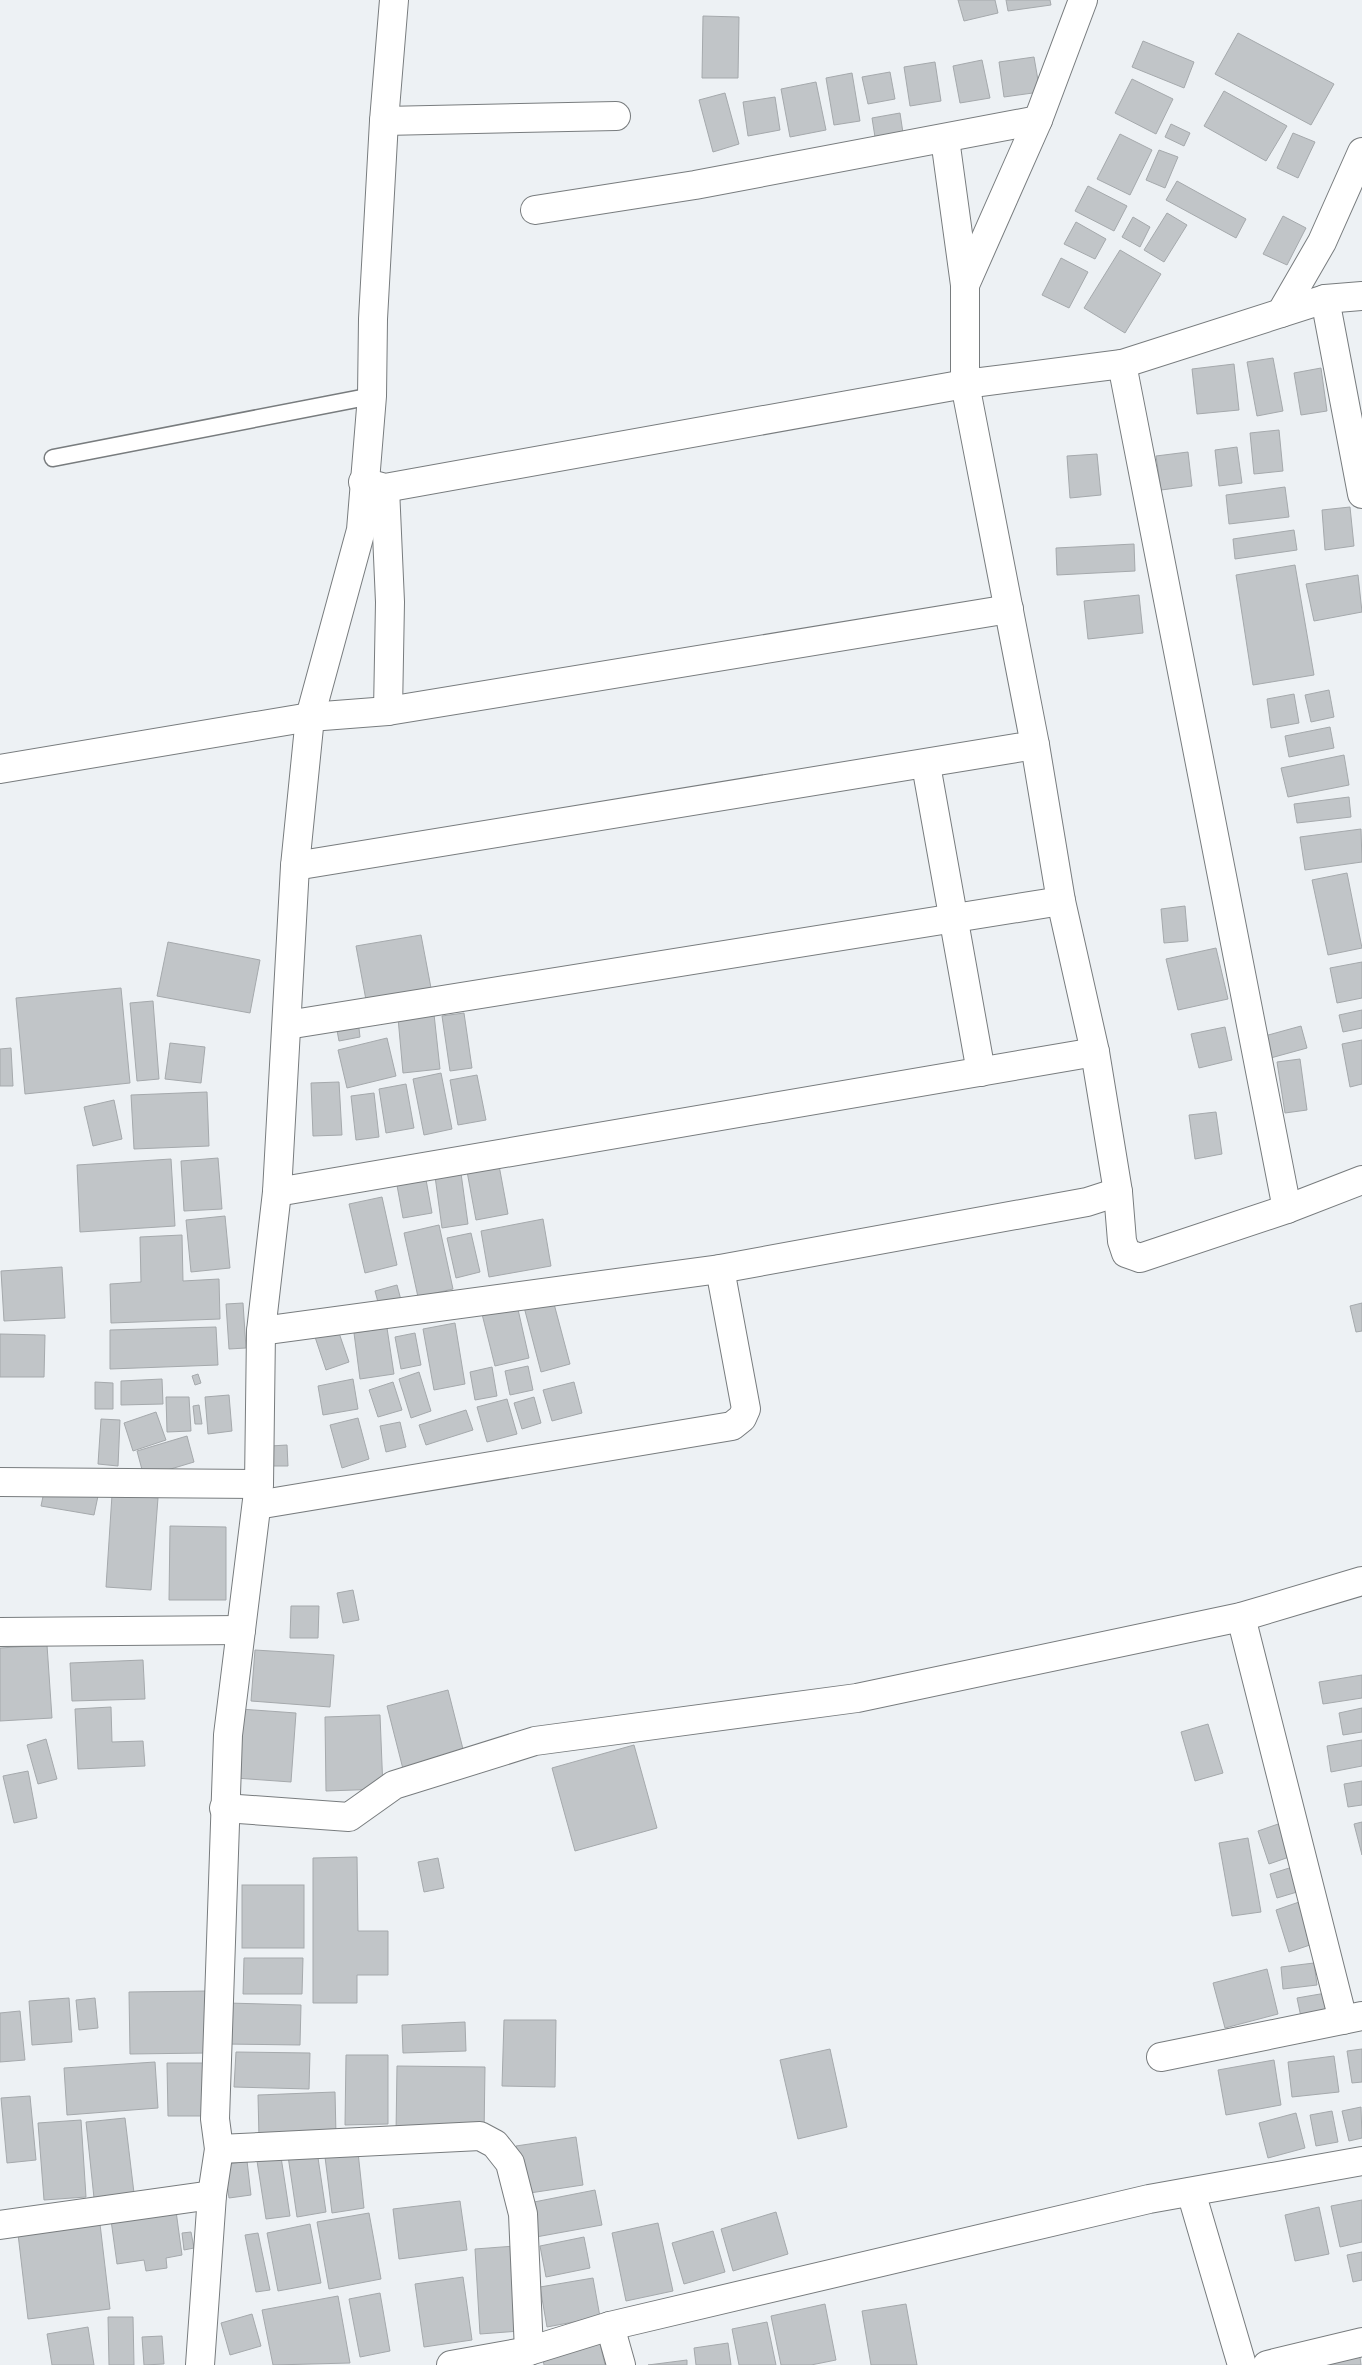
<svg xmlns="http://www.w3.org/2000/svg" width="1362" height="2365" font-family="Ubuntu,sans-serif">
	<rect width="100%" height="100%" fill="#edf1f4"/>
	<g fill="#c1c5c8" stroke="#a5a9ac">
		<polygon points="958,0 995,0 998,13 964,21"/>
		<polygon points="1006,0 1050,0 1051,5 1008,11"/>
		<polygon points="703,16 739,17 738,78 702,78"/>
		<polygon points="1238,33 1334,84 1311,125 1215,74"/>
		<polygon points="1143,41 1194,62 1184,88 1132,67"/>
		<polygon points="1034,57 1040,92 1004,97 999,62"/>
		<polygon points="982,60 990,98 960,103 953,66"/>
		<polygon points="935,62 941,101 910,106 904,67"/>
		<polygon points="890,72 895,99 868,104 862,77"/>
		<polygon points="852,73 860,121 834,125 826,78"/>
		<polygon points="1132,79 1173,99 1156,134 1115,113"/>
		<polygon points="816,82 826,130 790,137 781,89"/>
		<polygon points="1224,91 1287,126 1266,161 1204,126"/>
		<polygon points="725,93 739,144 713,152 699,100"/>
		<polygon points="775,97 780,130 748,136 743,102"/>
		<polygon points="900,113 903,133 875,137 872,118"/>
		<polygon points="1171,124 1190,133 1184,146 1165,137"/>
		<polygon points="1293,133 1315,142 1298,178 1277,168"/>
		<polygon points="1120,134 1152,150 1130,195 1097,179"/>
		<polygon points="1159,150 1178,157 1165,188 1146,180"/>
		<polygon points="1177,181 1246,219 1236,238 1166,200"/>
		<polygon points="1088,186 1127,206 1114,231 1075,211"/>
		<polygon points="1167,213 1187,225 1164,262 1144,250"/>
		<polygon points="1283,216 1306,228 1287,265 1263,254"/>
		<polygon points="1133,217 1150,227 1140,247 1122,237"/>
		<polygon points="1076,222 1106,239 1095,259 1064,244"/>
		<polygon points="1120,250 1161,274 1125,333 1084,308"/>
		<polygon points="1061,258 1088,272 1069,308 1042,295"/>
		<polygon points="1273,358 1283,411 1257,416 1247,362"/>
		<polygon points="1234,364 1239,410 1197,414 1192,369"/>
		<polygon points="1321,368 1327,411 1301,415 1294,373"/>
		<polygon points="1279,430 1283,471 1254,474 1250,433"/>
		<polygon points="1237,447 1242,483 1219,486 1215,450"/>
		<polygon points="1188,452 1192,486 1161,490 1156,456"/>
		<polygon points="1097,454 1101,495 1070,498 1067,456"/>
		<polygon points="1285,487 1289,517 1229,524 1226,495"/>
		<polygon points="1350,507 1354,546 1325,550 1322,510"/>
		<polygon points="1294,530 1297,550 1235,559 1233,539"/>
		<polygon points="1134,544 1135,571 1057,575 1056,548"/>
		<polygon points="1295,565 1314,675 1253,685 1236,575"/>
		<polygon points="1358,575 1362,612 1314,621 1306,584"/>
		<polygon points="1139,595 1143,633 1088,639 1084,601"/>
		<polygon points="1329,690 1334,717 1311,722 1305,695"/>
		<polygon points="1294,694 1299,723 1271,728 1267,699"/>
		<polygon points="1330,727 1334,748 1289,757 1285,736"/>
		<polygon points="1344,755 1349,785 1288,797 1281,768"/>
		<polygon points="1349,797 1351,817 1297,823 1294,804"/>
		<polygon points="1361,829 1362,862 1305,870 1300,837"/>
		<polygon points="1347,873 1362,948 1328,955 1312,880"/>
		<polygon points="1185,906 1188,941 1164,943 1161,909"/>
		<polygon points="421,935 431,988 366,1000 356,946"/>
		<polygon points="168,942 260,960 250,1013 157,996"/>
		<polygon points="1216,948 1228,999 1178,1010 1166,959"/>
		<polygon points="1362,962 1362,998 1337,1003 1330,968"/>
		<polygon points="121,988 130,1083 25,1094 16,998"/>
		<polygon points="153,1001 159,1079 137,1081 130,1003"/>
		<polygon points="1362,1010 1362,1028 1343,1032 1339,1015"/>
		<polygon points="464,1013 472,1068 450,1071 442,1016"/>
		<polygon points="434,1014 440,1069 403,1073 398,1018"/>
		<polygon points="358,1020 360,1037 339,1041 336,1025"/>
		<polygon points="1301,1026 1307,1048 1267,1059 1261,1037"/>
		<polygon points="1225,1027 1232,1060 1199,1068 1191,1034"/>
		<polygon points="387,1038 396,1076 347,1088 338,1050"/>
		<polygon points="1362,1040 1362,1084 1350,1087 1342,1044"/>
		<polygon points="170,1043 205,1047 201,1083 165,1079"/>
		<polygon points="11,1048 13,1086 0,1086 0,1049"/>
		<polygon points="1300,1059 1307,1110 1285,1113 1277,1062"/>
		<polygon points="441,1073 452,1129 424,1135 413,1079"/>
		<polygon points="477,1075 486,1120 458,1125 450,1080"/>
		<polygon points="339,1082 342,1135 313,1136 311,1083"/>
		<polygon points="406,1084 414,1128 386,1133 379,1089"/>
		<polygon points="207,1092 209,1146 134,1149 131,1095"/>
		<polygon points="374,1093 379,1137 356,1140 351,1096"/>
		<polygon points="114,1100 122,1139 93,1146 84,1107"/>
		<polygon points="1216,1112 1222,1154 1195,1159 1189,1115"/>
		<polygon points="218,1158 222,1209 184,1211 181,1161"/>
		<polygon points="171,1159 175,1226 80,1232 77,1165"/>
		<polygon points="498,1160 508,1214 476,1220 466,1166"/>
		<polygon points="460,1166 468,1224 442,1228 434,1169"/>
		<polygon points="425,1174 432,1213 403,1218 396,1180"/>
		<polygon points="382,1197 397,1265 365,1273 349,1204"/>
		<polygon points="225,1216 230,1268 191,1272 186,1220"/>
		<polygon points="543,1219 551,1266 489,1277 481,1231"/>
		<polygon points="439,1225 453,1289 418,1297 404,1233"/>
		<polygon points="471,1233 480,1272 456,1278 447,1238"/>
		<polygon points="182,1235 183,1281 219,1279 220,1319 111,1323 110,1284 141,1282 140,1237"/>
		<polygon points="62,1267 65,1318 4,1321 1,1271"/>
		<polygon points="397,1285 401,1300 379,1306 375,1291"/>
		<polygon points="553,1300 570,1364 541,1372 524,1307"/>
		<polygon points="243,1303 246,1348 229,1349 226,1304"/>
		<polygon points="1362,1303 1362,1331 1356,1332 1350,1306"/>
		<polygon points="517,1305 529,1358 495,1366 482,1314"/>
		<polygon points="455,1323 465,1384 434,1390 423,1329"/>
		<polygon points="216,1327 218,1365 110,1369 110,1330"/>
		<polygon points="387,1328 394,1374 360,1379 354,1333"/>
		<polygon points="338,1330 349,1362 326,1370 315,1337"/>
		<polygon points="415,1333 421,1365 401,1369 395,1337"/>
		<polygon points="0,1334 45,1335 44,1377 0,1377"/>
		<polygon points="528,1366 533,1390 510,1395 505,1371"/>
		<polygon points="492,1367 497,1396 475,1400 470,1372"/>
		<polygon points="419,1372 431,1411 411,1418 399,1379"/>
		<polygon points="198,1374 201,1383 195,1385 192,1376"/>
		<polygon points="162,1379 163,1404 121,1405 121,1381"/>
		<polygon points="353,1379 358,1409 323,1415 318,1386"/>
		<polygon points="95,1382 113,1383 113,1409 95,1409"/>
		<polygon points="393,1382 402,1410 378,1417 369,1390"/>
		<polygon points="574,1382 582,1413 552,1421 543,1390"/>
		<polygon points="229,1395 232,1431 208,1434 205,1397"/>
		<polygon points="166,1397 189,1397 191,1431 167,1432"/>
		<polygon points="534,1397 541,1423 522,1429 514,1403"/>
		<polygon points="507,1399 517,1434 487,1442 477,1407"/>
		<polygon points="199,1405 202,1424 195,1424 193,1406"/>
		<polygon points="466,1410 473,1430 426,1445 419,1425"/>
		<polygon points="156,1412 166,1440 133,1451 124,1423"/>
		<polygon points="358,1418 369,1459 342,1468 330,1425"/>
		<polygon points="101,1419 120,1420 118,1466 98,1464"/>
		<polygon points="400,1422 406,1447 386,1452 380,1426"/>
		<polygon points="187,1436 194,1462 144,1477 137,1451"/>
		<polygon points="287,1445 288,1466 271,1466 270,1446"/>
		<polygon points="45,1487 98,1496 94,1515 41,1506"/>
		<polygon points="112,1495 158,1498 151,1590 106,1587"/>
		<polygon points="170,1526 226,1527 226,1600 169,1600"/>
		<polygon points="353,1590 359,1620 343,1623 337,1593"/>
		<polygon points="291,1606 319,1606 318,1638 290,1638"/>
		<polygon points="47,1645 52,1718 0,1721 0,1648"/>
		<polygon points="255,1650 334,1655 330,1707 251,1701"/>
		<polygon points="143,1660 145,1699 72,1701 70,1663"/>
		<polygon points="1362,1675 1362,1698 1323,1704 1319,1682"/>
		<polygon points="448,1690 464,1753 403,1769 387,1706"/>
		<polygon points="111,1707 112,1742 143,1741 145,1766 78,1769 75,1709"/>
		<polygon points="1362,1708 1362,1732 1343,1735 1339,1713"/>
		<polygon points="240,1709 296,1713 291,1782 235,1778"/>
		<polygon points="380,1715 383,1789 326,1791 325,1717"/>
		<polygon points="1208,1724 1223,1773 1195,1781 1181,1732"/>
		<polygon points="46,1739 57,1779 38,1784 27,1745"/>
		<polygon points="1362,1740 1362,1766 1331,1772 1327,1746"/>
		<polygon points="634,1745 657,1828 575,1851 552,1768"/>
		<polygon points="28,1771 37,1818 14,1823 3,1776"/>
		<polygon points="1362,1781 1362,1805 1348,1807 1344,1784"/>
		<polygon points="1284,1822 1295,1855 1269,1864 1258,1831"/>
		<polygon points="1362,1822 1362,1855 1354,1824"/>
		<polygon points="1248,1838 1261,1912 1232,1916 1219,1843"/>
		<polygon points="357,1857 358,1931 388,1931 388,1975 357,1975 357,2003 313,2003 313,1858"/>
		<polygon points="438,1858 444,1888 424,1892 418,1862"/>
		<polygon points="1299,1865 1307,1889 1277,1898 1270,1874"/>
		<rect x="242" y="1885" width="62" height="63"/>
		<polygon points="1302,1901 1316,1943 1289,1952 1276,1910"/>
		<polygon points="244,1958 303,1958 302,1994 243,1994"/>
		<polygon points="1314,1963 1317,1985 1283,1989 1281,1967"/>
		<polygon points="1267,1969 1278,2014 1225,2028 1213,1983"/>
		<polygon points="207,1991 207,2053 130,2054 129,1992"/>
		<polygon points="1326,1993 1330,2011 1301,2017 1297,1998"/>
		<polygon points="69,1998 72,2042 32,2045 29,2001"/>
		<polygon points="95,1998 98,2028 79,2030 76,2000"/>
		<polygon points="227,2003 301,2005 300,2045 225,2044"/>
		<polygon points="20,2011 25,2060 0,2062 0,2013"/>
		<polygon points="504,2020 556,2020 555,2087 502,2086"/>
		<polygon points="465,2022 466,2051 403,2053 402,2025"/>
		<polygon points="830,2049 847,2127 798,2139 780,2060"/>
		<polygon points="1362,2049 1362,2082 1352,2083 1347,2051"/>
		<polygon points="236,2052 310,2053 309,2089 234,2087"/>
		<polygon points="346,2055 388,2055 388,2124 345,2125"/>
		<polygon points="1334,2056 1339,2092 1292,2097 1288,2062"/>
		<polygon points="1274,2060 1281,2105 1226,2115 1218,2070"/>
		<polygon points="155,2062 158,2108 67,2115 64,2068"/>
		<polygon points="167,2063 205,2063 205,2116 168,2116"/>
		<polygon points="397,2066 485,2067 484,2135 396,2133"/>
		<polygon points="335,2092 336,2135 259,2138 258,2095"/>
		<polygon points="30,2096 36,2160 7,2163 1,2098"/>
		<polygon points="1361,2107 1362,2138 1349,2141 1342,2111"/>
		<polygon points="1332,2111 1338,2142 1316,2146 1310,2115"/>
		<polygon points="1296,2113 1305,2148 1268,2158 1259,2123"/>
		<polygon points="125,2118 134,2193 94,2198 86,2122"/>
		<polygon points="81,2120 86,2197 44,2200 38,2123"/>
		<polygon points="576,2137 583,2185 523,2194 516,2146"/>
		<polygon points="317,2151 326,2212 297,2217 288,2156"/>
		<polygon points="358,2152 364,2208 332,2213 325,2157"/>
		<polygon points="281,2157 290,2216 266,2219 257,2161"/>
		<polygon points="247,2161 251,2195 229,2198 224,2165"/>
		<polygon points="595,2190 602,2225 536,2237 529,2203"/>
		<polygon points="1362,2200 1362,2242 1340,2247 1331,2206"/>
		<polygon points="460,2201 467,2250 399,2259 393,2209"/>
		<polygon points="1319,2207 1329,2254 1295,2261 1285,2215"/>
		<polygon points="176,2211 182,2255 166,2258 167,2268 146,2271 144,2260 117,2264 111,2220"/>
		<polygon points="776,2212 788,2254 733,2271 721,2229"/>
		<polygon points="369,2213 381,2279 329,2289 317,2222"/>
		<polygon points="658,2223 673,2291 626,2301 612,2233"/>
		<polygon points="100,2224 110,2309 28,2319 18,2234"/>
		<polygon points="310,2224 321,2283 278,2291 267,2233"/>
		<polygon points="713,2231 725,2272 684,2284 672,2243"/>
		<polygon points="191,2232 194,2248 184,2250 182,2233"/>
		<polygon points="258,2233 270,2290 256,2292 245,2235"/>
		<polygon points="584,2237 590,2268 546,2277 540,2246"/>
		<polygon points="515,2246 520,2331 480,2334 475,2249"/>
		<polygon points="1362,2252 1362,2280 1353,2282 1347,2255"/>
		<polygon points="463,2277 472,2340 424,2347 415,2284"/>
		<polygon points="593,2278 600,2317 547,2327 540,2287"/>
		<polygon points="380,2293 390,2351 360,2357 349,2299"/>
		<polygon points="338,2296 350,2363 273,2365 262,2310"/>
		<polygon points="825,2304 836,2360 811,2365 781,2365 771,2316"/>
		<polygon points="906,2304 917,2365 871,2365 862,2311"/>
		<polygon points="252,2314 261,2346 230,2355 221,2323"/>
		<polygon points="108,2317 133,2317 134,2365 109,2365"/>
		<polygon points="767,2322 776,2365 739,2365 732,2329"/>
		<polygon points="88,2327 94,2365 52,2365 47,2334"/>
		<polygon points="162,2336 164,2364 144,2365 142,2337"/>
		<polygon points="599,2339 605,2365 544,2365 542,2354"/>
		<polygon points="728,2343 731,2365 696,2365 694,2348"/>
		<polygon points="1360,2357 1361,2365 1317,2365"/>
		<polygon points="687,2360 687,2365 648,2365"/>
	</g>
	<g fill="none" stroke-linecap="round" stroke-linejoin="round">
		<defs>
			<polyline id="service" points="53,458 372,396"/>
			<g id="minor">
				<polyline points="1083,0 1038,120 965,285 965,384 1035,745 1061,901 1095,1052 1118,1192 1122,1241 1126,1253 1140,1258 1287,1209 1362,1180"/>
				<polyline points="384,121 616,116"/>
				<polyline points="945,139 965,285"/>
				<polyline points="535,210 695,185 1038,120"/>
				<polyline points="1325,299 1362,494"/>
				<polyline points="1281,313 1322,242 1362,152"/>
				<polyline points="1122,364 1287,1209"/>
				<polyline points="363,482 385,488 965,384 1122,364 1325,299 1362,296"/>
				<polyline points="385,488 390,602 388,711"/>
				<polyline points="926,765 981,1072"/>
				<polyline points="0,769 310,717 388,711 1009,609"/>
				<polyline points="295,866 1035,745"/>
				<polyline points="287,1025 1061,901"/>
				<polyline points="277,1192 1095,1052"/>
				<polyline points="261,1331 720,1269 1087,1202 1118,1192"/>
				<polyline points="0,1482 259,1484"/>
				<polyline points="257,1505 732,1426 742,1418 746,1409 720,1269"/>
				<polyline points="1241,1617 1343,2020"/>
				<polyline points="0,1632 241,1630"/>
				<polyline points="224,1808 349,1817 394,1785 535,1741 857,1698 1241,1617 1362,1581"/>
				<polyline points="1161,2057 1362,2016"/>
				<polyline points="219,2149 480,2136 495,2144 510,2163 523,2214 529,2351"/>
				<polyline points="1191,2192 1242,2365"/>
				<polyline points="0,2225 212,2195"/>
				<polyline points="610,2326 621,2365"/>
				<polyline points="200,2365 212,2195 219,2149 215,2119 228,1735 259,1484 261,1331 277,1192 295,866 310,717 361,530 372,396 373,319 384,121 394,0"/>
				<polyline points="451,2365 529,2351 610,2326 1149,2199 1362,2161"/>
				<polyline points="1267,2365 1362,2342"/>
			</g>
		</defs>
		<use href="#service" stroke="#787c7e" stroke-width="19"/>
		<use href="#minor" stroke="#787c7e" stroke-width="30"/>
		<use href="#service" stroke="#fff" stroke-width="16"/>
		<use href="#minor" stroke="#fff" stroke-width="28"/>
	</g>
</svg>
